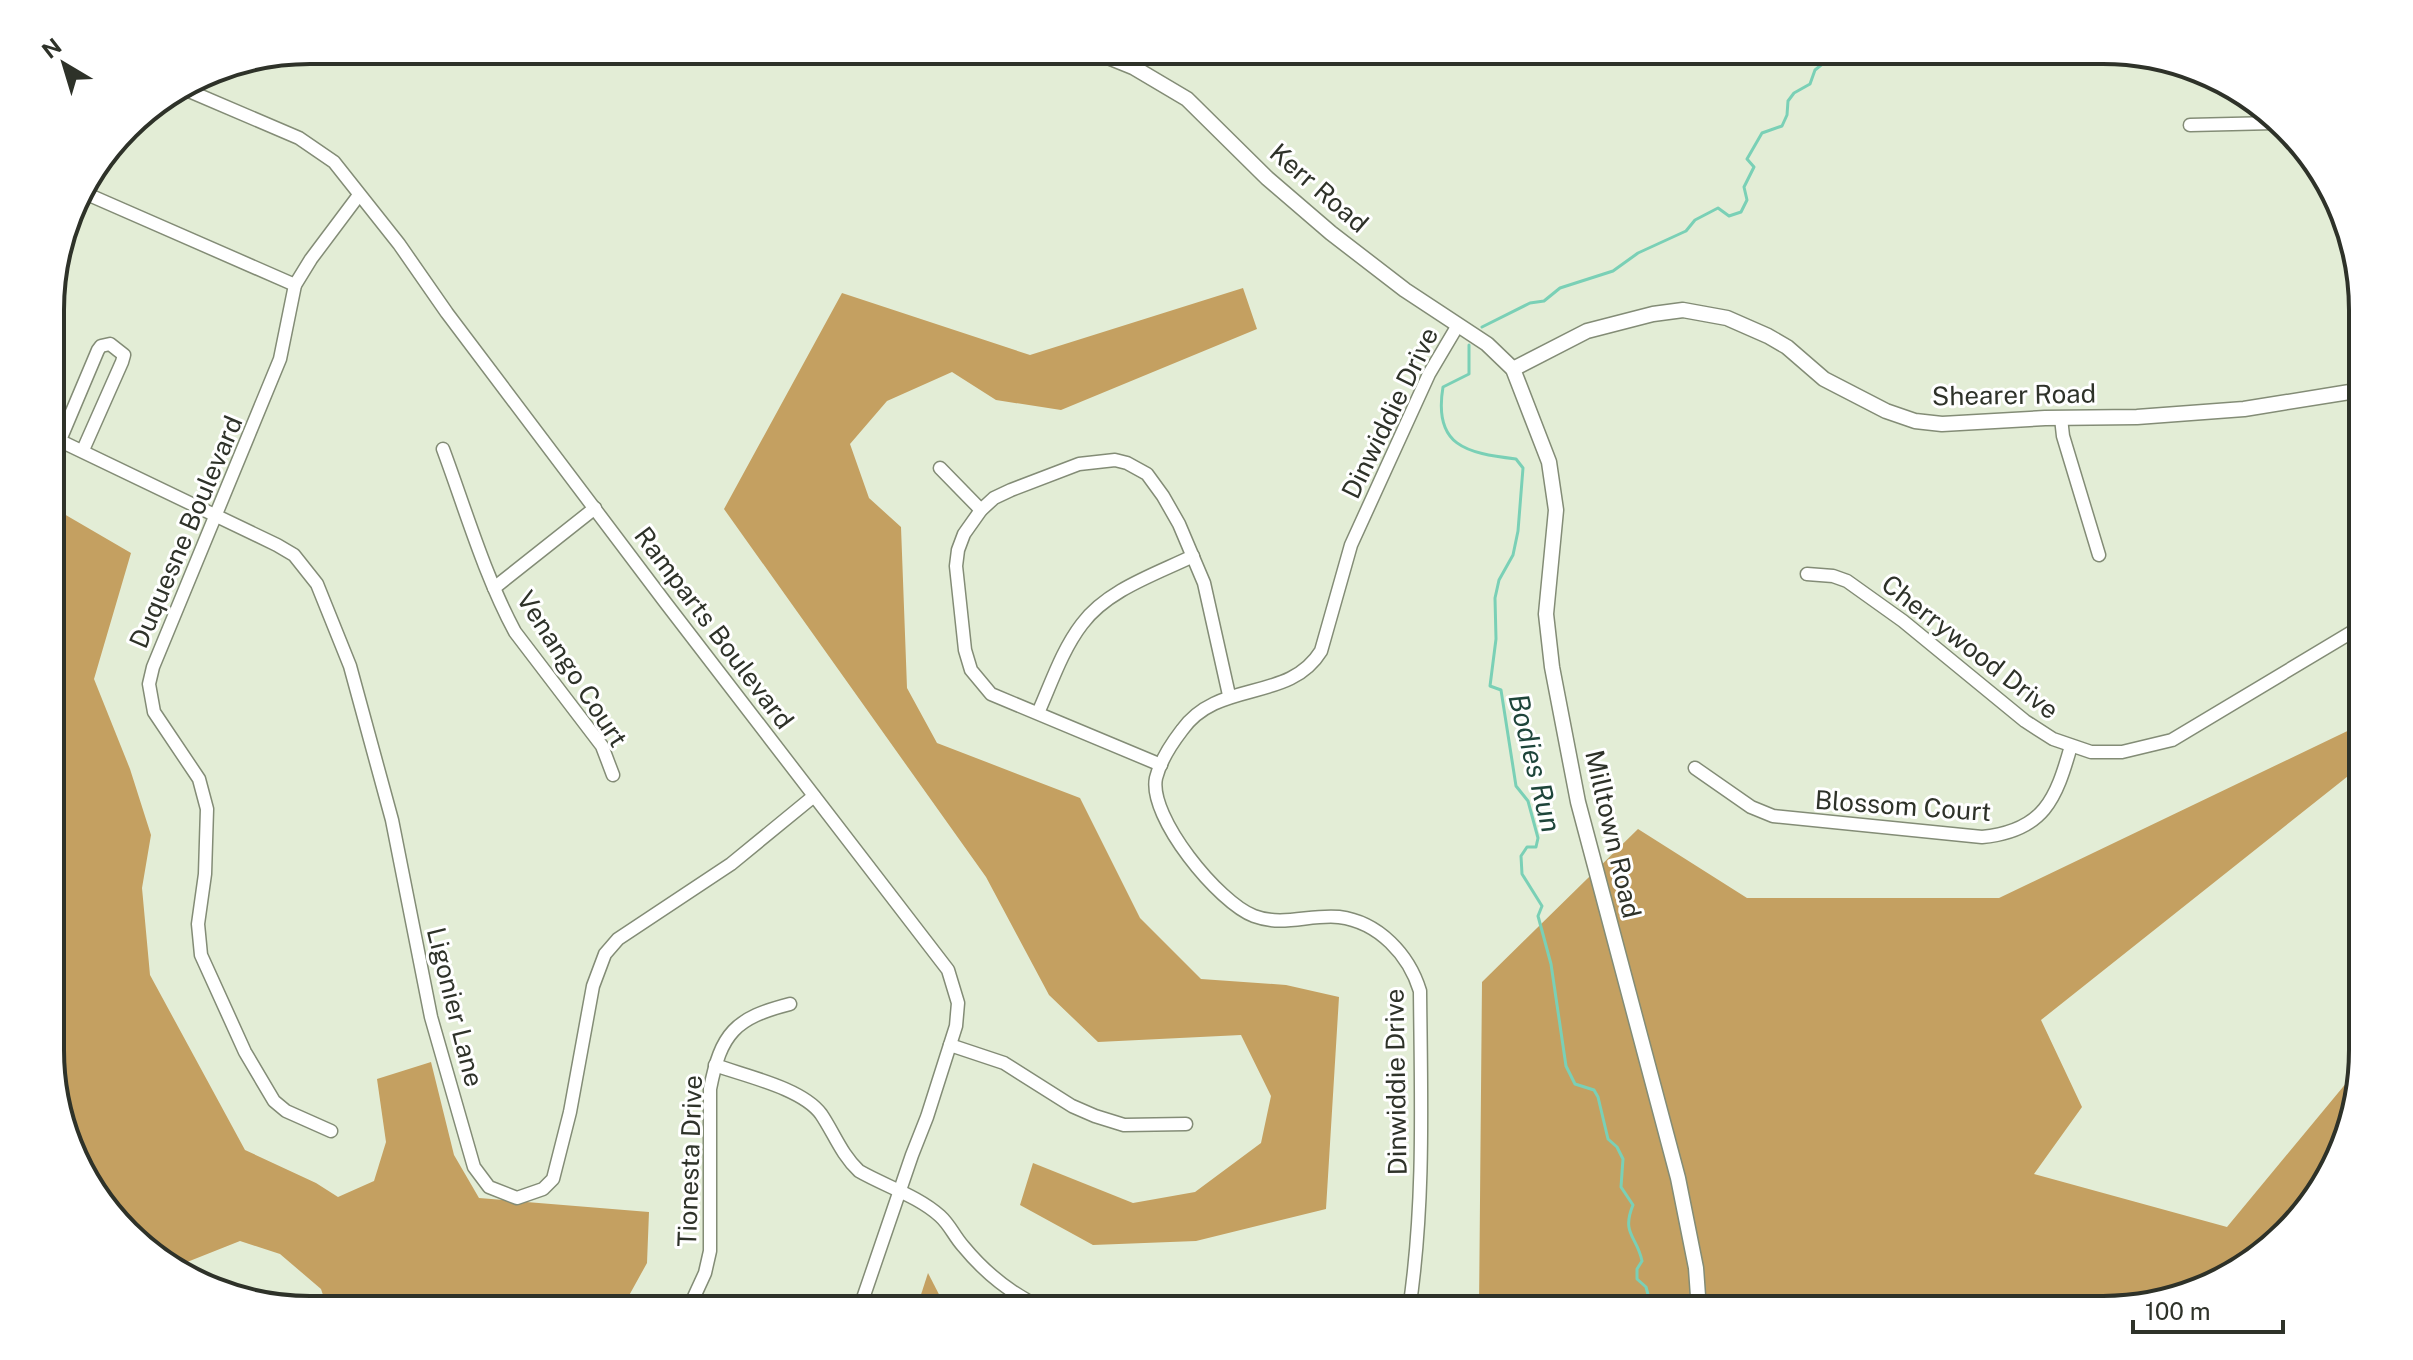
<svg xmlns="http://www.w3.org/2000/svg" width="2413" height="1360" font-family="'Public Sans',sans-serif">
	<rect width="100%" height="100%" fill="#e3edd6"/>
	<g fill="#c4a061">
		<polygon points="1243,288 1257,329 1061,410 996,400 952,372 887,401 850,444 869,498 901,527 907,688 937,743 1080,798 1140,918 1201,979 1286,985 1339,997 1326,1209 1196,1241 1093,1245 1020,1205 1033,1163 1133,1203 1195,1192 1261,1143 1271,1096 1241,1035 1098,1042 1049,995 986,877 724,509 842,293 1030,355"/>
		<polygon points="52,507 131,553 94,679 130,769 151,835 142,888 150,975 245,1150 316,1183 338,1197 374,1181 386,1142 377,1079 431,1062 454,1155 479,1198 649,1212 647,1263 621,1310 328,1310 321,1289 280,1254 240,1241 172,1268 94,1194 52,1083"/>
		<polygon points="2362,724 2362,765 2041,1020 2082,1107 2034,1174 2227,1227 2362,1064 2328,1179 2247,1266 2119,1309 1479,1310 1482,982 1638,829 1747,898 1999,898"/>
		<polygon points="928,1273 947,1310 916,1310"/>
	</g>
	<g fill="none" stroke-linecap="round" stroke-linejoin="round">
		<g stroke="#7ad0b6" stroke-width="3">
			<polyline points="1482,327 1530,303 1544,301 1560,288 1613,271 1638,253 1686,231 1695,220 1718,208 1729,216 1741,212 1747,200 1744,187 1754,167 1747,159 1762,133 1782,126 1787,115 1788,101 1794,93 1810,84 1815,70 1831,57 1834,50"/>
			<path d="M1469 345V374L1443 387C1433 446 1466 453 1516 459L1523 468 1518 531 1513 555 1499 580 1495 598 1496 639 1490 686 1501 690 1516 786 1528 801 1538 838 1536 847H1527L1521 856 1522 874 1542 906 1538 916 1551 964 1566 1066 1575 1084 1594 1090 1598 1097 1608 1139 1617 1147 1623 1159 1621 1187 1633 1205C1621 1234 1637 1236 1642 1261L1637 1269V1279L1646 1287 1652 1310"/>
		</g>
		<defs>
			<g id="minor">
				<polyline points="182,88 299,138 334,162 399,244 447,313 665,602 948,970 958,1003 956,1026 927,1117 912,1155 859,1310"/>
				<polyline points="2190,125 2274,123"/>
				<polyline points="80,191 295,285"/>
				<polyline points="2061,418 2063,436 2099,555"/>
				<polyline points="52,437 277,545 294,555 317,584 350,666 392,820 431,1017 474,1167 489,1187 517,1198 543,1189 553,1179 570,1112 593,986 605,954 618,939 731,864 814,796"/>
				<polyline points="60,440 98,350 101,346 110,344 124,355 122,362 83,450"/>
				<path d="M443 449C466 511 484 574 515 632L602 746 613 775"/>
				<polyline points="940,468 981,510"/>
				<polyline points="1807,574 1833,576 1847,581 1903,621 2025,721 2053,739 2091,752 2122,752 2172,740 2362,626"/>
				<polyline points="494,588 595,508"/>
				<path d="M1038 713C1051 684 1062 650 1082 624 1107 590 1156 574 1193 556"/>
				<polyline points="1161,765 991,694 971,670 965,650 956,566 958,550 964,534 981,510 994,498 1011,490 1079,464 1115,460 1127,463 1147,474 1163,496 1179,524 1204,583 1229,695"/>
				<path d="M1695 768 1751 807 1773 816 1982 837C2044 831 2056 799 2071 746"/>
				<polyline points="950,1045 1004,1063 1072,1106 1095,1116 1124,1125 1186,1124"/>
				<path d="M715 1065C745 1076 802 1088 821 1114 834 1133 841 1154 859 1171 885 1186 918 1196 940 1216 950 1225 954 1236 963 1246 986 1274 1012 1295 1046 1310"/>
				<polyline points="331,1131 286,1111 274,1101 245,1052 201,955 198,924 205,874 207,809 199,779 154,712 149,684 153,667 280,359 295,285 311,259 359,195"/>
				<path d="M688 1310 705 1273 710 1251V1089C721 1033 735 1018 790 1004"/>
				<path d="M1409 1310C1425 1204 1421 1097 1420 991 1409 955 1379 922 1339 917 1310 914 1283 927 1254 916 1219 903 1148 817 1156 778 1160 762 1172 743 1182 730 1218 679 1289 703 1321 651L1351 545 1429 374 1458 325"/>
			</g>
			<g id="tertiary">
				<polyline points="1091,50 1133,67 1187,99 1267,178 1331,233 1405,290 1487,344 1513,369 1549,462 1556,510 1546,614 1552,667 1578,802 1678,1178 1696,1268 1699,1310"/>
				<polyline points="1513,369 1587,331 1653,314 1683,310 1727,318 1768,336 1787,347 1824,379 1886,411 1915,421 1942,424 2045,418 2137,417 2244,409 2362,390"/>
			</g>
		</defs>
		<use href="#minor" stroke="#838c76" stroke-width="15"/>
		<use href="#tertiary" stroke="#838c76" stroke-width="17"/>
		<use href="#minor" stroke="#fff" stroke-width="12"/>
		<use href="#tertiary" stroke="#fff" stroke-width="14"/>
	</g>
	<g text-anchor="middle" stroke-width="6" stroke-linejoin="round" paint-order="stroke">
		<g font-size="26" fill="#2e3229" stroke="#fff">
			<text transform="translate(1319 188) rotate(41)" y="9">Kerr Road</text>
			<text transform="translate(2014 395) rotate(-1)" y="9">Shearer Road</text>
			<text transform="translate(1390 413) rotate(-64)" y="9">Dinwiddie Drive</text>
			<text transform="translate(186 532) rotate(-67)" y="9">Duquesne Boulevard</text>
			<text transform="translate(714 628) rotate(53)" y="9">Ramparts Boulevard</text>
			<text transform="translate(1970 647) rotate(38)" y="9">Cherrywood Drive</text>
			<text transform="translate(572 669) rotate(57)" y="9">Venango Court</text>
			<text transform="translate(1903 806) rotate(4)" y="9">Blossom Court</text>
			<text transform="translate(1613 834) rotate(77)" y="9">Milltown Road</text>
			<text transform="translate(455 1007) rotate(76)" y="9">Ligonier Lane</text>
			<text transform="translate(1396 1082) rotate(-91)" y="9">Dinwiddie Drive</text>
			<text transform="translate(690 1161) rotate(-88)" y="9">Tionesta Drive</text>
		</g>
		<g font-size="28" font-style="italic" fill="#1e453a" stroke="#fff">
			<text transform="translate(1535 763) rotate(76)" y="10">Bodies Run</text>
		</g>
	</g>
	<path d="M0 0H2413V1360H0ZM310 64H2103A246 246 0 0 1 2349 310V1050A246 246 0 0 1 2103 1296H310A246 246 0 0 1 64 1050V310A246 246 0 0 1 310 64Z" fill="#fff" fill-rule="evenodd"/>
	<path fill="none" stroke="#2e3229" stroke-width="4" d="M310 64H2103A246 246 0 0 1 2349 310V1050A246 246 0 0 1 2103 1296H310A246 246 0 0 1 64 1050V310A246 246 0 0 1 310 64Z"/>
	<g transform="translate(64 64) rotate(322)" stroke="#ffffff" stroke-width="6" paint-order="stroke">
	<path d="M0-6L14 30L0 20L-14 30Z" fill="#2e3229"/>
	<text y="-12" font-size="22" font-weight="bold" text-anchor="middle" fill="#2e3229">N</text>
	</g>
	<path d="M2133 1320v12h150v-12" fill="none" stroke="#2e3229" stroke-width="4"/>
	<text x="2145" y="1320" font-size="24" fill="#2e3229" stroke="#ffffff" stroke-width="6" paint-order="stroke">100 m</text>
</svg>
